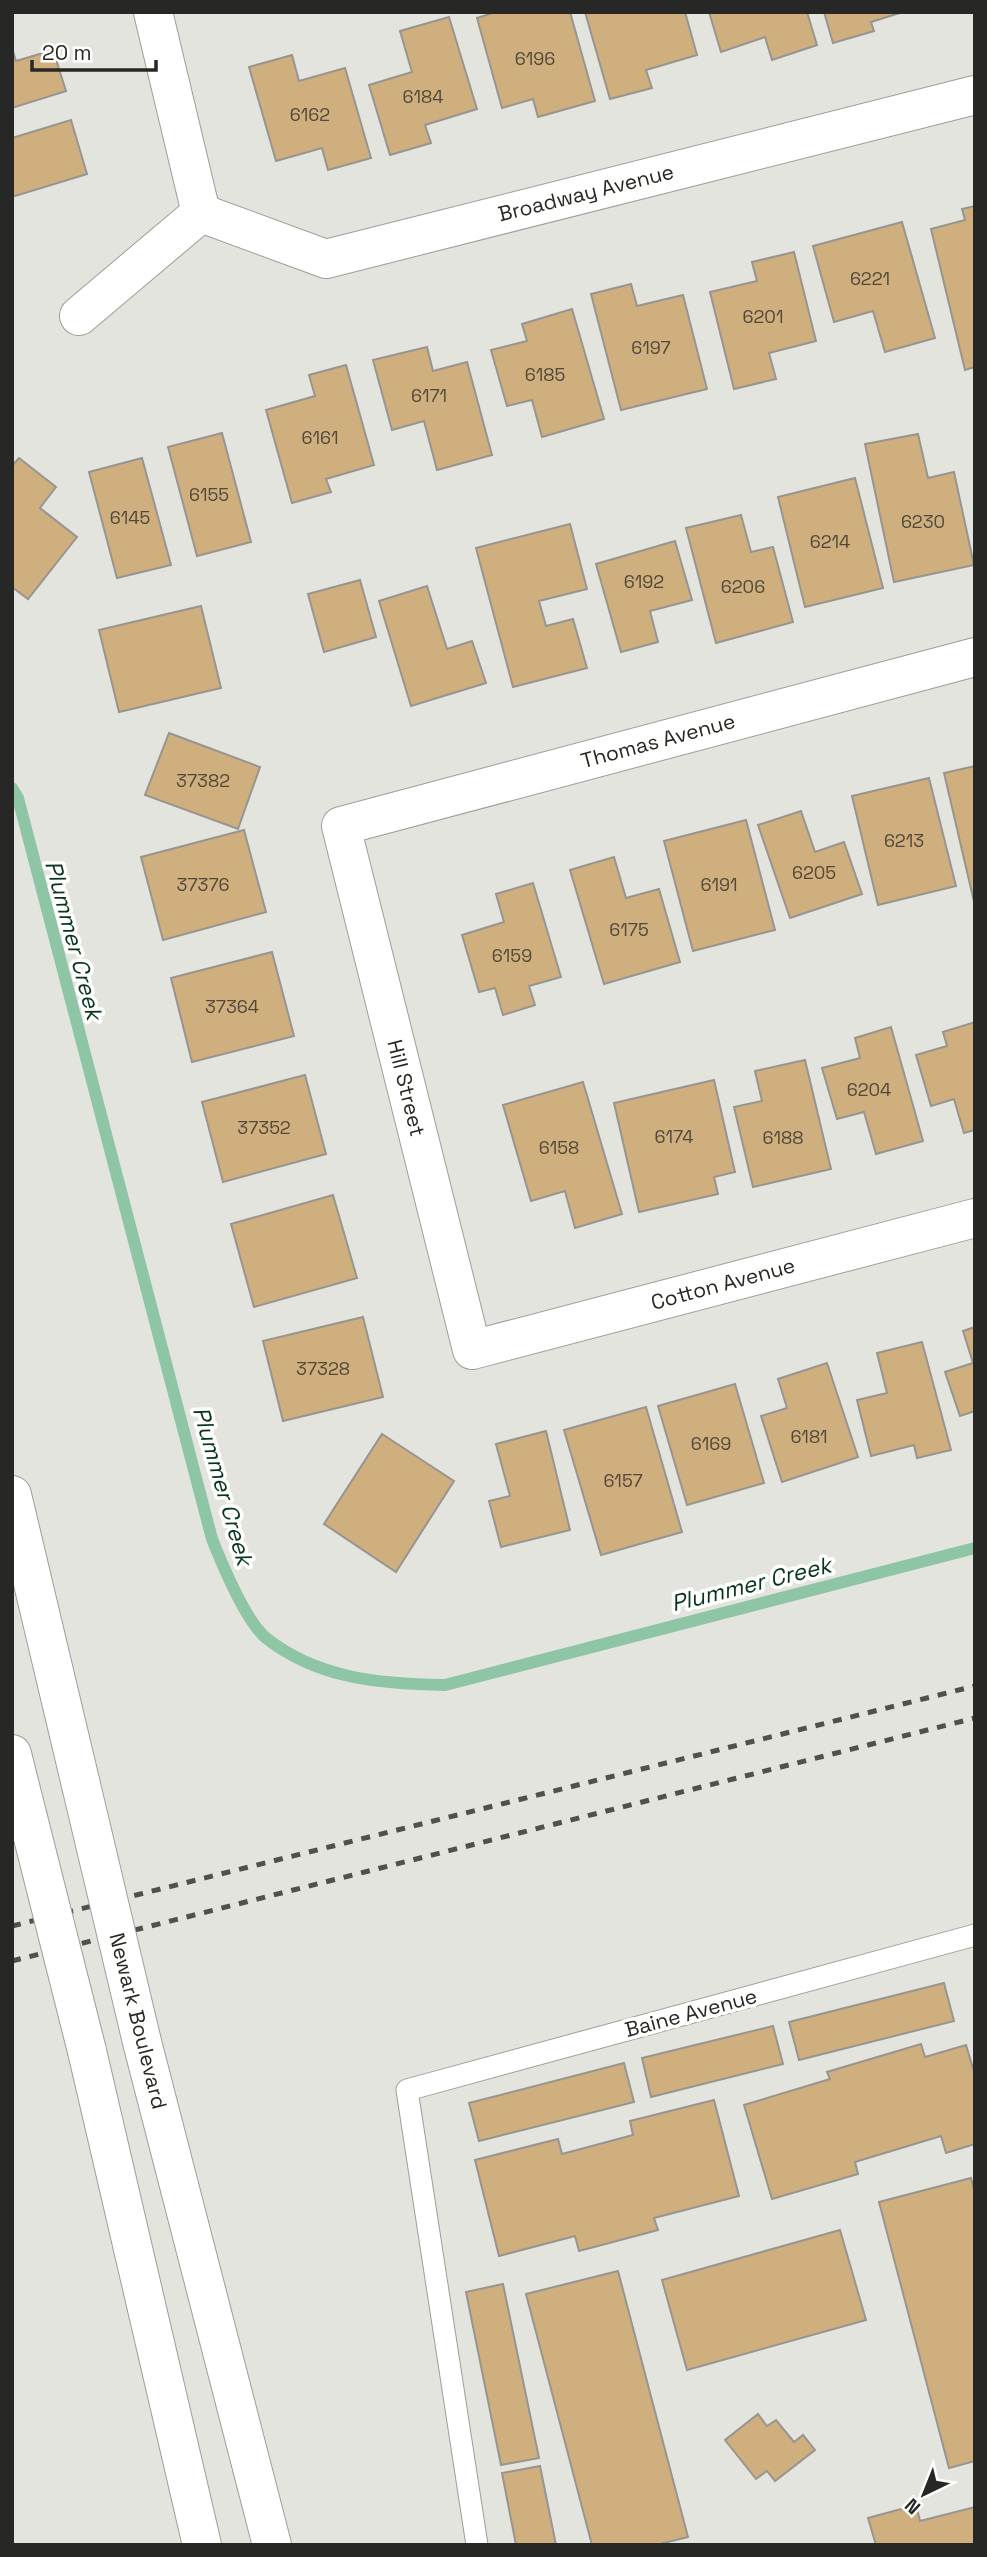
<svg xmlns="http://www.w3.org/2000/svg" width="987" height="2557" font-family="'Space Grotesk',sans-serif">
	<rect width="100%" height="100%" fill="#e4e4de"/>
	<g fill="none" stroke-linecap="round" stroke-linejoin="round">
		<path stroke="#8ec6a5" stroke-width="12" d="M12 788 18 798 212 1539C222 1564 246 1621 266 1638 318 1679 381 1684 445 1685L975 1548"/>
	</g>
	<g fill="#cfaf7d" stroke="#989591" stroke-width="2">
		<polygon points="496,12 570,12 595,101 538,117 533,99 502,108 477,18"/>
		<polygon points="585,12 685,12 697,55 646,70 652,88 610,99"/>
		<polygon points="709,12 807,12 817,45 772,60 765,37 721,52"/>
		<polygon points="824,12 903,12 871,22 874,31 833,43"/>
		<polygon points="449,17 477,109 425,125 431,143 390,155 369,85 412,72 400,31"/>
		<polygon points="12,48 16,61 53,50 66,91 12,108"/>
		<polygon points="292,55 299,81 345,68 371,158 328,170 322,148 276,161 249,67"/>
		<polygon points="71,120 87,174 12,197 12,138"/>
		<polygon points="975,206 975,367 965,370 931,229 965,220 962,209"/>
		<polygon points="902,222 935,338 885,352 873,311 834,322 813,246"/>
		<polygon points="794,252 816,341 769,353 776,379 734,389 710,292 757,281 752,262"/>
		<polygon points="631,284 637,306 683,295 707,389 621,410 591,294"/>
		<polygon points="572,309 604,419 542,437 532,400 507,406 491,350 527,341 522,324"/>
		<polygon points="427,347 433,371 467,362 492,455 437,470 424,421 392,430 373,360"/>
		<polygon points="346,365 374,465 326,479 331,492 292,503 266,410 315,396 309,375"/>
		<polygon points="222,433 251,542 197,556 168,447"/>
		<polygon points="918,434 928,478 954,472 974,565 894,582 865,444"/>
		<polygon points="19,458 56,487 40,508 77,537 28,599 12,587 12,466"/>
		<polygon points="142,458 171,565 117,578 89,472"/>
		<polygon points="855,478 883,588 805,607 778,497"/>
		<polygon points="741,515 751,552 773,547 793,622 716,643 686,528"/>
		<polygon points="570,524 587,589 539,601 546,626 573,619 587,668 513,687 476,548"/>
		<polygon points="675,541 692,600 650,611 658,642 621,652 596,564"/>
		<polygon points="360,580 376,637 324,652 308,594"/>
		<polygon points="427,586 447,649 472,641 486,683 411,706 379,601"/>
		<polygon points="201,606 221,688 119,712 99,630"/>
		<polygon points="169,733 260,767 238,829 145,795"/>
		<polygon points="975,766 975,906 944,773"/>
		<polygon points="929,778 956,886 878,905 852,796"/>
		<polygon points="801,811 815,852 844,842 862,894 790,918 758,825"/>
		<polygon points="746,820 775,930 693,951 664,841"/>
		<polygon points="244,830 266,912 163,940 141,857"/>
		<polygon points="614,857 626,898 659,889 680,962 604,984 570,870"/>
		<polygon points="533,883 561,977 529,986 535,1005 503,1015 495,988 479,992 462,935 504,922 496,894"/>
		<polygon points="272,952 294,1036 192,1062 171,978"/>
		<polygon points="975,1022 975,1130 964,1133 954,1099 931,1106 916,1055 947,1046 943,1032"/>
		<polygon points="891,1027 923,1141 876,1154 864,1112 837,1119 822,1068 860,1058 855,1038"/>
		<polygon points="805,1060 831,1169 753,1187 734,1107 762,1101 755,1071"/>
		<polygon points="305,1075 326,1154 223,1182 202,1102"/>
		<polygon points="714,1080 735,1172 714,1177 718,1194 639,1212 614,1103"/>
		<polygon points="583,1082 622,1214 575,1228 565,1191 531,1201 503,1105"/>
		<polygon points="333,1195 357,1278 254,1307 231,1224"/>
		<polygon points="363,1317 383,1397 283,1421 263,1341"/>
		<polygon points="975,1327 975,1411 960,1416 945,1372 973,1363 963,1331"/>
		<polygon points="922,1342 951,1450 917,1458 914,1445 871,1456 857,1400 887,1393 877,1353"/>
		<polygon points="827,1363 858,1457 782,1482 761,1416 787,1408 778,1379"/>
		<polygon points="735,1384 764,1483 687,1505 658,1406"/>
		<polygon points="646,1407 682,1532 601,1555 564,1430"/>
		<polygon points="546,1431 570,1530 501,1547 489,1501 510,1496 496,1444"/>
		<polygon points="382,1434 454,1481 396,1572 324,1524"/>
		<polygon points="944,1983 954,2021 799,2060 789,2022"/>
		<polygon points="773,2026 783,2064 651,2097 642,2058"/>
		<polygon points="921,2044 925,2057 966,2045 975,2075 975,2144 946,2153 941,2136 855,2162 858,2174 772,2199 744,2105 830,2079 827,2072"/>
		<polygon points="624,2063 634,2102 479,2141 469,2103"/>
		<polygon points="714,2100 739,2196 654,2218 658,2230 579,2251 575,2236 499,2256 475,2160 558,2139 562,2154 633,2135 630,2121"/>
		<polygon points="971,2178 975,2193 975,2461 949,2468 879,2202"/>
		<polygon points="840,2230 866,2320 687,2370 662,2280"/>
		<polygon points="618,2271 688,2537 656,2545 592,2545 526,2294"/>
		<polygon points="503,2284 539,2458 501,2465 466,2292"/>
		<polygon points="758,2414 767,2426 776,2420 794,2442 803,2435 815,2450 775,2481 767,2471 756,2479 725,2440"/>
		<polygon points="540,2466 556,2545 516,2545 502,2473"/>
		<polygon points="916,2505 920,2521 975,2507 975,2545 876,2545 868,2518"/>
	</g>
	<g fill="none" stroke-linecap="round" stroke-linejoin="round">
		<defs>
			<polyline id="service" points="477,2545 407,2090 975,1935"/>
			<g id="minor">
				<polyline points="153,12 201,213"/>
				<polyline points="201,213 326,259 975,95"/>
				<polyline points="79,316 201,213"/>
				<polyline points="975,657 341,826 472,1350 975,1218"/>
			</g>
			<g id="primary">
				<polyline points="12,1495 81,1785"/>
				<polyline points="12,1754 24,1802"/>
				<polyline points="142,2042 272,2545"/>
				<polyline points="87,2051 202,2545"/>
			</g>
		</defs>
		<use href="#service" stroke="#9e9e99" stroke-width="23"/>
		<use href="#minor" stroke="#9e9e99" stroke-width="40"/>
		<use href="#primary" stroke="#9e9e99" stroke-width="40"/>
		<use href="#service" stroke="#fff" stroke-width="21"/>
		<use href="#minor" stroke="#fff" stroke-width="38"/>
		<use href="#primary" stroke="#fff" stroke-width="38"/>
		<g stroke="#50504d" stroke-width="5" stroke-dasharray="9 9" stroke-linecap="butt">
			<polyline points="12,1926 975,1686"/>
			<polyline points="12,1961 975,1718"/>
		</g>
		<defs>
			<g id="primary-bridge">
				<polyline points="81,1785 142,2042"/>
				<polyline points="24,1802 87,2051"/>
			</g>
		</defs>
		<use href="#primary-bridge" stroke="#9e9e99" stroke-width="40" stroke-linecap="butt"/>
		<use href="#primary-bridge" stroke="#fff" stroke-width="38"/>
	</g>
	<g text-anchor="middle" stroke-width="7" stroke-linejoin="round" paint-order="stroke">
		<g font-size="18" fill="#51493b">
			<text x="535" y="65">6196</text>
			<text x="423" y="103">6184</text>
			<text x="310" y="121">6162</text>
			<text x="870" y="285">6221</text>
			<text x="763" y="323">6201</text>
			<text x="651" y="354">6197</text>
			<text x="545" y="381">6185</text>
			<text x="429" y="402">6171</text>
			<text x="320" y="444">6161</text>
			<text x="209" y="501">6155</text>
			<text x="130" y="524">6145</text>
			<text x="923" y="528">6230</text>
			<text x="830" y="548">6214</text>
			<text x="644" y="588">6192</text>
			<text x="743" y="593">6206</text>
			<text x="203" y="787">37382</text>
			<text x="904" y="847">6213</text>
			<text x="814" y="879">6205</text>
			<text x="203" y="891">37376</text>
			<text x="719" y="891">6191</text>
			<text x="629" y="936">6175</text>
			<text x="512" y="962">6159</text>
			<text x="232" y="1013">37364</text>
			<text x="869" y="1096">6204</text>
			<text x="264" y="1134">37352</text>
			<text x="674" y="1143">6174</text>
			<text x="783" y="1144">6188</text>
			<text x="559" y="1154">6158</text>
			<text x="323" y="1375">37328</text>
			<text x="809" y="1443">6181</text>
			<text x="711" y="1450">6169</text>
			<text x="623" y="1487">6157</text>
		</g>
		<g font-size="21" fill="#272725" stroke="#fffffe">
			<text transform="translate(586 193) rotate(-14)" y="7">Broadway Avenue</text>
			<text transform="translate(658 741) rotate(-15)" y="7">Thomas Avenue</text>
			<text transform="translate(406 1088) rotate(76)" y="7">Hill Street</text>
			<text transform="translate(723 1284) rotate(-15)" y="7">Cotton Avenue</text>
			<text transform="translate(691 2013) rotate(-15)" y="7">Baine Avenue</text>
			<text transform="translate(138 2021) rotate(76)" y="7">Newark Boulevard</text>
		</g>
		<g font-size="23" font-style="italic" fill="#06341f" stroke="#fffffe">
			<text transform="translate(74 940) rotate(75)" y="8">Plummer Creek</text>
			<text transform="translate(223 1486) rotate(74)" y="8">Plummer Creek</text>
			<text transform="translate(751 1584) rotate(-14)" y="8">Plummer Creek</text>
		</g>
	</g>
	<rect width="987" height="2557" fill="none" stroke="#272725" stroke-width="28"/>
	<g transform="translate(924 2494) rotate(223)" stroke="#fffffe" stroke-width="5" paint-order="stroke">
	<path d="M0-5L12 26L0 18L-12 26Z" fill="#272725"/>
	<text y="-10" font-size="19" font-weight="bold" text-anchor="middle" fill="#272725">N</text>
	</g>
	<path d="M32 60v10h124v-10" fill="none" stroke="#272725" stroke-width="3.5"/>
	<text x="42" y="60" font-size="21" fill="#272725" stroke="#fffffe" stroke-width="5" paint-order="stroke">20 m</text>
</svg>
